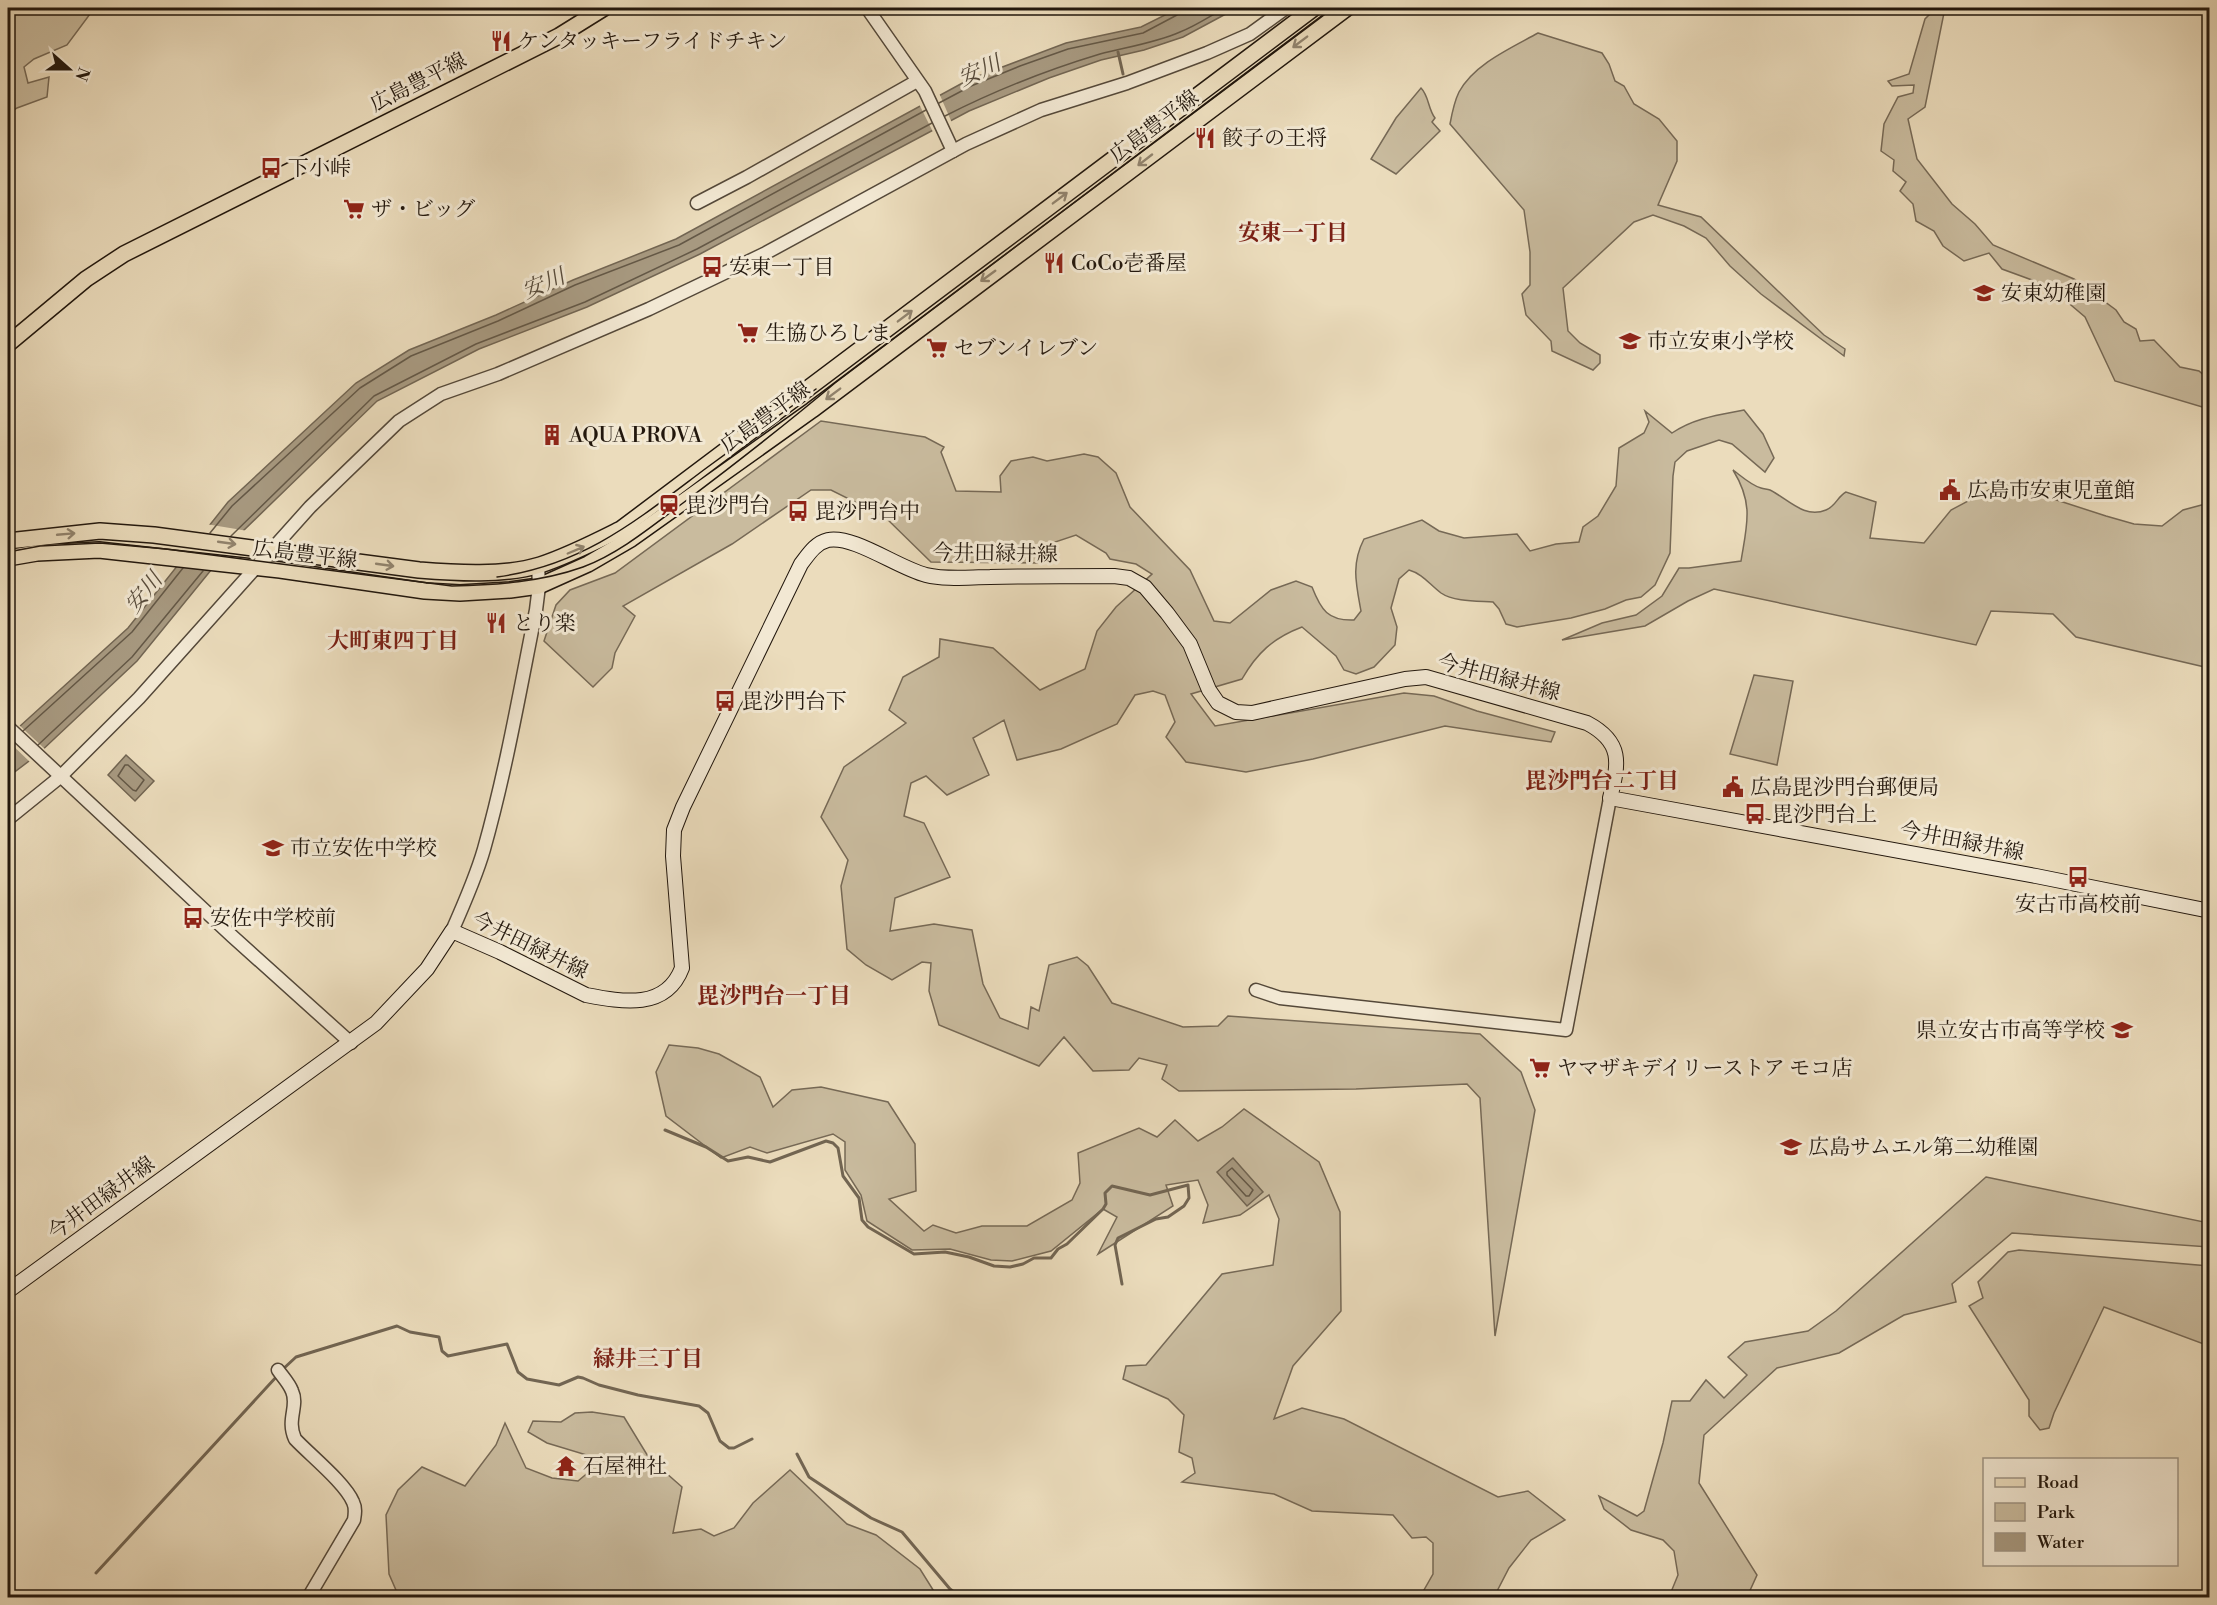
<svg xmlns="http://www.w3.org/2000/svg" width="2217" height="1605" font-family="'Libre Bodoni','Noto Serif JP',serif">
	<rect width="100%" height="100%" fill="#ebdcbc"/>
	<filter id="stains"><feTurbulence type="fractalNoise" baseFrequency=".00333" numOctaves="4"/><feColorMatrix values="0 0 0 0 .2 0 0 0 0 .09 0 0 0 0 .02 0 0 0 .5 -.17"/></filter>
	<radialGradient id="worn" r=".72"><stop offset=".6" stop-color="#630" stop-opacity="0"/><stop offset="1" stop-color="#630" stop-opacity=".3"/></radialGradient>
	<g fill="#c9bb9e" stroke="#766956" stroke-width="1.5">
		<polygon points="8,8 93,8 93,10 67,45 34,59 24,67 28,83 49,77 47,97 17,108 8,114"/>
		<polygon points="1936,8 1945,8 1925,107 1908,119 1917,159 1952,204 1975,224 1993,245 2074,279 2116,310 2124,322 2136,329 2140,341 2154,340 2180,367 2199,371 2209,380 2209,409 2115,381 2085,317 2065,300 2032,280 2002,269 1989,253 1964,261 1943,246 1934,231 1916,221 1913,204 1900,191 1906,182 1893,171 1894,160 1881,151 1884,124 1898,97 1913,93 1914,85 1892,86 1888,81 1909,74 1925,19"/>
		<path d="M1538 33 1602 53 1609 64 1615 81 1624 86 1634 104 1659 119 1677 141V161L1658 205 1701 217 1805 317 1824 335 1845 349 1844 356 1761 294 1730 266 1706 238 1684 226 1653 215 1634 222 1563 288 1568 331 1580 343 1600 355V363L1593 370 1552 351 1551 341 1526 315 1522 294 1530 285V252L1524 210 1450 124C1452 113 1454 102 1459 92 1474 64 1511 48 1538 33Z"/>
		<path d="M1421 88C1429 96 1428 109 1435 118L1432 122 1440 131 1396 174 1371 159 1396 118Z"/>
		<path d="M1744 410 1763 434 1774 458 1765 472 1732 444 1719 440 1687 451 1675 462 1673 476 1670 553 1655 585 1641 597 1626 600 1605 609 1571 618 1517 627 1506 624 1499 609 1493 602C1477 601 1454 602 1441 593 1429 584 1423 574 1409 570L1399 579 1391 608 1397 627 1395 645 1374 667 1356 674 1344 670 1336 656 1302 627C1273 638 1257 653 1242 679L1191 694 1215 726 1404 693 1434 696 1477 711 1555 732 1551 742 1445 726 1313 759 1246 772 1186 762 1166 737 1175 722 1165 695 1153 691 1135 695 1117 724 1061 749 1017 760 1004 720 973 738 989 775 947 795 926 776 911 783 904 816 924 823 950 877 895 898 890 931 934 924 972 930 983 984 1000 1018 1028 1029 1031 1007 1039 1011 1049 965 1077 957 1088 966 1112 1003 1183 1027 1218 1026 1228 1016 1480 1034 1521 1072 1535 1110 1495 1336 1480 1098 1467 1084 1356 1089 1179 1091 1162 1079 1167 1065 1139 1058 1129 1070 1093 1071 1064 1037 1039 1066 939 1025 929 991 931 963 922 962 892 980 866 965 847 949 841 886 848 860 821 817 844 767 906 723 889 710 903 677 939 657 940 639 993 648 1040 690 1085 669 1097 631 1116 607 1152 574 1136 564 1110 559 1106 553 1076 535 1055 542 1043 563 931 562 885 517 831 490H811L732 544 623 606 635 616 615 653 612 668 593 687 544 641 556 605 570 590 615 573 821 421 925 437 944 447 941 452 956 491 1001 492 1000 476 1011 461 1033 457 1047 461 1084 454 1098 457 1116 473 1130 507 1190 570 1214 621 1230 623 1271 590 1296 581 1312 587C1321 610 1328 621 1354 620L1361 611C1356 584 1351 564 1364 539L1422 520 1439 531 1464 538 1517 534 1530 551 1556 544 1579 542 1583 527 1598 516 1616 486 1619 448 1644 433 1649 422 1645 411 1672 433C1694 418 1718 415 1744 410Z"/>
		<path d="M1733 470C1741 476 1752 486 1761 488 1764 489 1767 489 1770 490 1788 499 1804 519 1826 510 1836 506 1837 497 1846 492L1876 502 1870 538 1924 543 1951 510 2002 483 2019 481 2035 493 2106 516 2134 524 2162 526 2183 510 2209 503V668L2076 637 2053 614 1991 611 1976 645 1714 589 1688 601 1645 626 1562 640 1602 623 1636 615 1662 596 1679 568H1689L1741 561C1747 524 1754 504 1733 470Z"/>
		<polygon points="1754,675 1793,681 1777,765 1730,754"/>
		<polygon points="669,1045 698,1048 719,1054 760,1077 773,1107 792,1090 821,1087 888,1102 915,1144 916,1191 889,1199 924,1231 933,1225 956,1233 982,1226 1027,1226 1072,1200 1080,1183 1078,1153 1139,1128 1157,1137 1175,1120 1198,1141 1222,1127 1244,1109 1319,1162 1340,1212 1341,1311 1293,1366 1274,1419 1302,1408 1344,1419 1498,1497 1528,1491 1565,1520 1531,1540 1509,1568 1494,1597 1420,1597 1433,1574 1433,1543 1426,1537 1412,1538 1393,1515 1312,1511 1274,1494 1182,1482 1195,1473 1192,1458 1179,1452 1184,1415 1168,1399 1123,1379 1126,1366 1146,1365 1222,1274 1273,1265 1279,1219 1269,1195 1240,1215 1203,1223 1208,1205 1198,1180 1166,1185 1173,1206 1098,1254 1117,1217 1103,1209 1051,1251 1012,1261 991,1260 950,1249 912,1250 867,1221 861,1195 845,1170 845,1142 833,1134 767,1153 750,1147 721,1158 666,1116 656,1072"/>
		<polygon points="1986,1177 2209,1223 2209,1247 2012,1233 1952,1284 1956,1302 1904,1315 1839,1353 1777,1368 1704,1435 1699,1483 1757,1575 1747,1597 1669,1597 1678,1575 1674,1551 1663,1540 1631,1530 1604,1509 1599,1496 1637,1516 1644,1511 1663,1443 1672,1401 1690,1401 1706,1380 1724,1398 1747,1375 1728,1357 1745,1342 1808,1331 1836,1311"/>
		<polygon points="2019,1250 2209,1266 2209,1346 2104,1307 2054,1413 2049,1428 2040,1430 2029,1416 2029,1400 1969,1306 1983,1298 1978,1282 2008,1252"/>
		<polygon points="592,1412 624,1417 649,1458 682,1487 673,1533 701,1529 714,1536 734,1528 753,1503 790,1470 847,1524 876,1535 920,1569 935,1593 930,1598 667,1598 664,1596 649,1598 399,1597 389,1574 386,1515 398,1490 422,1467 465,1486 496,1445 505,1423 526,1468 552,1478 578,1481 590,1471 590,1456 547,1443 528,1432 533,1421 561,1422 575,1413"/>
	</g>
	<g fill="#a79980" stroke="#726552" stroke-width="1.5">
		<polygon points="1179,8 1237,8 1183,37 1144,50 1101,60 1049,78 969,111 700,254 587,307 479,349 377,401 242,532 137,661 37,755 8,777 8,737 128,628 228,502 356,383 409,350 496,315 573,280 676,239 968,80 1066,43 1141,27"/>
		<polygon points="126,755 154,781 135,801 108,775"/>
		<polygon points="1233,1158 1263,1192 1247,1206 1217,1172"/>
	</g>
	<g fill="#ebdcbc">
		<polygon points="939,93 952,123 933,132 919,104"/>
		<polygon points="206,524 248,531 217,567 177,562"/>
		<polygon points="18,724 46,750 31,763 8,741 8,733"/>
	</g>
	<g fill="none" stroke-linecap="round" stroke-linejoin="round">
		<g stroke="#645846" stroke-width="1.5">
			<polyline points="939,103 971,86 1020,66 1068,49 1143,33 1177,15 1180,8"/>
			<path d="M945 116C994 91 1047 70 1100 54 1127 47 1155 43 1180 32 1196 26 1210 16 1225 8"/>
			<polyline points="210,533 232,506 360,388 411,356 498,321 575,285 679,245 926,110"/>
			<polyline points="231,536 374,396 476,344 585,302 697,249 932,123"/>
			<polyline points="23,731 132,632 183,568"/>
			<polyline points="38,745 132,657 203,571"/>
			<polygon points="125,765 128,765 144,780 136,791 133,790 118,776"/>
			<polygon points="1232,1168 1253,1190 1249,1196 1246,1196 1227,1175 1227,1172"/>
		</g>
		<g stroke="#726552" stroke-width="3">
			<polyline points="1118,52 1123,74"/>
			<polyline points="665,1130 706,1147 728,1161 748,1157 770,1162 826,1141 833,1143 838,1148 843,1176 859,1198 862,1220 868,1227 914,1254 945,1252 969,1257 994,1266 1010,1267 1023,1264 1034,1258 1051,1258 1058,1249 1067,1244 1103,1209 1106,1204 1105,1193 1112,1186 1150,1195 1188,1185 1189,1198 1184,1206 1168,1217 1156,1219 1118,1238 1115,1245 1122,1284"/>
			<polyline points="282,1370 296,1357 397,1326 410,1332 439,1337 442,1351 448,1356 507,1344 518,1372 527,1379 559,1385 578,1377 583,1378 599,1385 638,1395 699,1406 708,1413 720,1441 729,1448 734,1448 752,1439"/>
			<polyline points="797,1454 809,1477 871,1518 902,1532 950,1589 962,1598"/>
			<polyline points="96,1573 278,1375"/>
		</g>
		<defs>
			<g id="tertiary">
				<polyline points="867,8 925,91 953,151"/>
				<polyline points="697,203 747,177 917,81"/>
				<polyline points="8,727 232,936 351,1043"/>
				<polyline points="8,819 60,777 139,698 310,507 399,421 441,394 498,374 649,309 764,254 966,144 1041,110 1127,83 1207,53 1250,34 1286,8"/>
				<path d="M452 931C464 904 476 877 484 849 506 771 520 690 536 610L539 586 538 565"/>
				<polyline points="1256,990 1280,998 1566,1030 1610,798"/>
				<path d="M278 1370C282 1376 289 1383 292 1391 299 1406 286 1419 295 1439 310 1455 345 1483 353 1502 356 1508 355 1514 354 1520L308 1598"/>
			</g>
			<path id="secondary" d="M8 1291 376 1023 427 969 452 931 500 952 586 995C623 1002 666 1010 682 968L673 856 674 830 683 807 801 564C808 555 815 543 828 540 854 535 898 568 926 575 946 580 970 577 990 577 1032 576 1073 576 1114 576L1129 578 1145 587 1167 613 1190 644 1209 690 1218 703 1236 712 1252 713 1405 679 1426 677 1587 723C1623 742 1619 763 1610 798L2036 876 2210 911"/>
			<g id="primary">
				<polyline points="8,344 86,279 124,254 559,36 604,8"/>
				<path d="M8 541 100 531 154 535 419 570C456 573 504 576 540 565 568 556 595 542 621 529L1314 8"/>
				<polyline points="8,558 37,553 99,550 280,570 425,591 460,593 510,590 539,586 588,564 631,539 812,410 1347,8"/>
			</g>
		</defs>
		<use href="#tertiary" stroke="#544839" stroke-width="15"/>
		<use href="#secondary" stroke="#22170d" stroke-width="16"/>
		<use href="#primary" stroke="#22170d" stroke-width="18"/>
		<use href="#tertiary" stroke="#f2e8d3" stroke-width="12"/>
		<use href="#secondary" stroke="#f2e8d3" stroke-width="14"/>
		<use href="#primary" stroke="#ebdcbc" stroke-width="15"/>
		<g stroke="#22170d" stroke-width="1.5">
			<path d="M8 552 40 546 100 543 166 549 452 586C496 585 541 582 583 567 620 553 652 526 683 503 735 464 785 425 835 383L1332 8"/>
			<path d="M497 577C584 565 637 520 705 469 742 442 779 415 816 389"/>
		</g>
	</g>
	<defs><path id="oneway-shaft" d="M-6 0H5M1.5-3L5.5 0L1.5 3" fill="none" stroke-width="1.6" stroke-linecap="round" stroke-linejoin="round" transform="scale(1.5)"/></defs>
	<g stroke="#91836d">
		<use href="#oneway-shaft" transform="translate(1300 42) rotate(143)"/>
		<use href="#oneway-shaft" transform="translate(1145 160) rotate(142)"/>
		<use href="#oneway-shaft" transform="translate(1060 198) rotate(-37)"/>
		<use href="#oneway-shaft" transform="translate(988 276) rotate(144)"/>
		<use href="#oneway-shaft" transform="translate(905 316) rotate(-37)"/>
		<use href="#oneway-shaft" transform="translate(833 394) rotate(143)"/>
		<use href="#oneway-shaft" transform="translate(66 534) rotate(-5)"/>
		<use href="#oneway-shaft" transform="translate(227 543) rotate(8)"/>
		<use href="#oneway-shaft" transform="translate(576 550) rotate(-23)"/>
		<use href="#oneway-shaft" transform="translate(385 565) rotate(8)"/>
	</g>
	<defs>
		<symbol id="restaurant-bare" viewBox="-9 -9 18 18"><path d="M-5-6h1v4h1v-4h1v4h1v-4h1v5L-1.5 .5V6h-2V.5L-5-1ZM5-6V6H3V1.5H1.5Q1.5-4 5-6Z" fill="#8f2418" stroke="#f2e8d3" stroke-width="2.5" paint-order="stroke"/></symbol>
		<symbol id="bus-bare" viewBox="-9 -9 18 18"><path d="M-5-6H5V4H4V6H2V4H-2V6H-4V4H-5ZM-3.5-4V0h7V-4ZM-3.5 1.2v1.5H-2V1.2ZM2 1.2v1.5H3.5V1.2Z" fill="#8f2418" stroke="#f2e8d3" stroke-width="2.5" paint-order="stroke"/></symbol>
		<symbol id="supermarket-bare" viewBox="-9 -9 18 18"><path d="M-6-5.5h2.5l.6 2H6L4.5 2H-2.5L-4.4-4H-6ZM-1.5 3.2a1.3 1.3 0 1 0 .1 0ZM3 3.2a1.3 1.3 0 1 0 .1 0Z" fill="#8f2418" stroke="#f2e8d3" stroke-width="2.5" paint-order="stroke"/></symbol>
		<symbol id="school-bare" viewBox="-9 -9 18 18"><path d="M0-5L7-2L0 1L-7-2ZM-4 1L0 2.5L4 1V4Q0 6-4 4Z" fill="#8f2418" stroke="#f2e8d3" stroke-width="2.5" paint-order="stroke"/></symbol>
		<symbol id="building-bare" viewBox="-9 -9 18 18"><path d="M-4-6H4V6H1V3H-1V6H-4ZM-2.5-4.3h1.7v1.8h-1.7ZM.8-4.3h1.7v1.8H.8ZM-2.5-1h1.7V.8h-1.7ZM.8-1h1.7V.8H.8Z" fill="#8f2418" stroke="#f2e8d3" stroke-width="2.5" paint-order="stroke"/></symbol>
		<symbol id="civic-bare" viewBox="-9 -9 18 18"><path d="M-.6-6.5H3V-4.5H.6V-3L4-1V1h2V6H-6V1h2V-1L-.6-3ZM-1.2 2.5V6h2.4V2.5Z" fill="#8f2418" stroke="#f2e8d3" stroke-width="2.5" paint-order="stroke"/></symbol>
		<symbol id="station-bare" viewBox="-9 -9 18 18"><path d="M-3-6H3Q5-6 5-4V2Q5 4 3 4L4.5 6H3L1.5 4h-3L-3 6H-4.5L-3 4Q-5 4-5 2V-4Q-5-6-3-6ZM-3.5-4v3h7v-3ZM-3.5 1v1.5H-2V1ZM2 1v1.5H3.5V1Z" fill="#8f2418" stroke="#f2e8d3" stroke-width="2.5" paint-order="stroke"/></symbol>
		<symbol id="temple-bare" viewBox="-9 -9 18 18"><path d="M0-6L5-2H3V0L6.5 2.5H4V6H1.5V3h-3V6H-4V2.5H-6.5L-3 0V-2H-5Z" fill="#8f2418" stroke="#f2e8d3" stroke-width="2.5" paint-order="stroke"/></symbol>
	</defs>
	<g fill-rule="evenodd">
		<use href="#restaurant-bare" x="486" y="26" width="30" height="30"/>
		<use href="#restaurant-bare" x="1190" y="123" width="30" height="30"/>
		<use href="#bus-bare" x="256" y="153" width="30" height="30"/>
		<use href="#supermarket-bare" x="339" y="194" width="30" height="30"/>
		<use href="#restaurant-bare" x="1039" y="248" width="30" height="30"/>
		<use href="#bus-bare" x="697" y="252" width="30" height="30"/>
		<use href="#school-bare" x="1969" y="278" width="30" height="30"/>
		<use href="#supermarket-bare" x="733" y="318" width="30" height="30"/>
		<use href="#school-bare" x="1615" y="326" width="30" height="30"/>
		<use href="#supermarket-bare" x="922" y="333" width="30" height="30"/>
		<use href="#building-bare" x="537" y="420" width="30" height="30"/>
		<use href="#civic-bare" x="1935" y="475" width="30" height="30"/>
		<use href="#station-bare" x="654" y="490" width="30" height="30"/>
		<use href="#bus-bare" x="783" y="496" width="30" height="30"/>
		<use href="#restaurant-bare" x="481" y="608" width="30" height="30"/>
		<use href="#bus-bare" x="710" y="686" width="30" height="30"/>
		<use href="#civic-bare" x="1718" y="772" width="30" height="30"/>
		<use href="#bus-bare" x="1740" y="799" width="30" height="30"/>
		<use href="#school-bare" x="258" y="833" width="30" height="30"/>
		<use href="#bus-bare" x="2063" y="862" width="30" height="30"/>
		<use href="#bus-bare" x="178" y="903" width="30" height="30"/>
		<use href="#school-bare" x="2107" y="1015" width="30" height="30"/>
		<use href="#supermarket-bare" x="1525" y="1053" width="30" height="30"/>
		<use href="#school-bare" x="1776" y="1132" width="30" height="30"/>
		<use href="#temple-bare" x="551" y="1451" width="30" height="30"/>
	</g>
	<g text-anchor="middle" stroke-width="6" stroke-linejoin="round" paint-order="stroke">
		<g font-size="21" fill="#22170d" stroke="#f2e8d3" text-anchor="start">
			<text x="518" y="48">ケンタッキーフライドチキン</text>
			<text x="1222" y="145">餃子の王将</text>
			<text x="288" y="175">下小峠</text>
			<text x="371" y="216">ザ・ビッグ</text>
			<text x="1071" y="270">CoCo壱番屋</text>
			<text x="729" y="274">安東一丁目</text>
			<text x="2001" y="300">安東幼稚園</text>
			<text x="765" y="340">生協ひろしま</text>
			<text x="1647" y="348">市立安東小学校</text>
			<text x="954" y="355">セブンイレブン</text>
			<text x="569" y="442">AQUA PROVA</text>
			<text x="1967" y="497">広島市安東児童館</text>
			<text x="686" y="512">毘沙門台</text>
			<text x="815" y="518">毘沙門台中</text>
			<text x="513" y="630">とり楽</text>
			<text x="742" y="708">毘沙門台下</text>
			<text x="1750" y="794">広島毘沙門台郵便局</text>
			<text x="1772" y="821">毘沙門台上</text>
			<text x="290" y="855">市立安佐中学校</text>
			<text x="2078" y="911" text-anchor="middle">安古市高校前</text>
			<text x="210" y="925">安佐中学校前</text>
			<text x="2105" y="1037" text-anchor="end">県立安古市高等学校</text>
			<text x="1557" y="1075">ヤマザキデイリーストア モコ店</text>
			<text x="1808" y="1154">広島サムエル第二幼稚園</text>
			<text x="583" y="1473">石屋神社</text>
		</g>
		<g font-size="21" fill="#22170d" stroke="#f2e8d3">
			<text transform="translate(418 82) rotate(-27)" y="7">広島豊平線</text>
			<text transform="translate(1154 126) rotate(-37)" y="7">広島豊平線</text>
			<text transform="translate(765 417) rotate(-36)" y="7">広島豊平線</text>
			<text transform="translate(995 553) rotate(1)" y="7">今井田緑井線</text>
			<text transform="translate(305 554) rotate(7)" y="7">広島豊平線</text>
			<text transform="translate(1499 677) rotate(15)" y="7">今井田緑井線</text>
			<text transform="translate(1962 841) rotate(11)" y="7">今井田緑井線</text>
			<text transform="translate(530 945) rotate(26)" y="7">今井田緑井線</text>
			<text transform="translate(101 1198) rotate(-36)" y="7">今井田緑井線</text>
		</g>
		<g font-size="22" font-style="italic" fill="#574b3b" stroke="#f2e8d3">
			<text transform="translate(979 70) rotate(-24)" y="8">安川</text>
			<text transform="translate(543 283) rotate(-23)" y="8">安川</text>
			<text transform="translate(143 592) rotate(-51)" y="8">安川</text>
		</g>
		<g font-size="22" font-weight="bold" fill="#7a1f14" stroke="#f2e8d3">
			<text x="1293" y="240">安東一丁目</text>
			<text x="393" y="648">大町東四丁目</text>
			<text x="1602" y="788">毘沙門台二丁目</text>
			<text x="774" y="1003">毘沙門台一丁目</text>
			<text x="648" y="1366">緑井三丁目</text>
		</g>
	</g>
	<rect width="2217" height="1605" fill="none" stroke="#ebdcbc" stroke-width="30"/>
	<rect x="9" y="9" width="2199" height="1587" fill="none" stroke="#22170d" stroke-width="3"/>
	<rect x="15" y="15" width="2187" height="1575" fill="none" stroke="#22170d" stroke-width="1.5"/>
	<rect x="1983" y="1458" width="195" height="108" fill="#f2e8d3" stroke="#9f9484" stroke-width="1.5"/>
	<rect x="1995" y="1478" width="30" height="9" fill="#ebdcbc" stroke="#9f9484" stroke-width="1.5"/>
	<text x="2037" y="1488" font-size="18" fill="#22170d">Road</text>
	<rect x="1995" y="1503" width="30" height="18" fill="#c9bb9e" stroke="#9f9484" stroke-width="1.5"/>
	<text x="2037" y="1518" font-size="18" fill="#22170d">Park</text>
	<rect x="1995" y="1533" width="30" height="18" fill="#a79980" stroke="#9f9484" stroke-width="1.5"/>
	<text x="2037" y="1548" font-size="18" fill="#22170d">Water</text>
	<g transform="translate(69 69) rotate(111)" stroke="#f2e8d3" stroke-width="4.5" paint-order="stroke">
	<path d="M0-4.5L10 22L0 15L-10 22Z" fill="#22170d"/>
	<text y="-9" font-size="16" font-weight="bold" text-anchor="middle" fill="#22170d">N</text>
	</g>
	<rect width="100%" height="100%" filter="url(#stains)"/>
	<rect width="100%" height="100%" fill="url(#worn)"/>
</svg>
